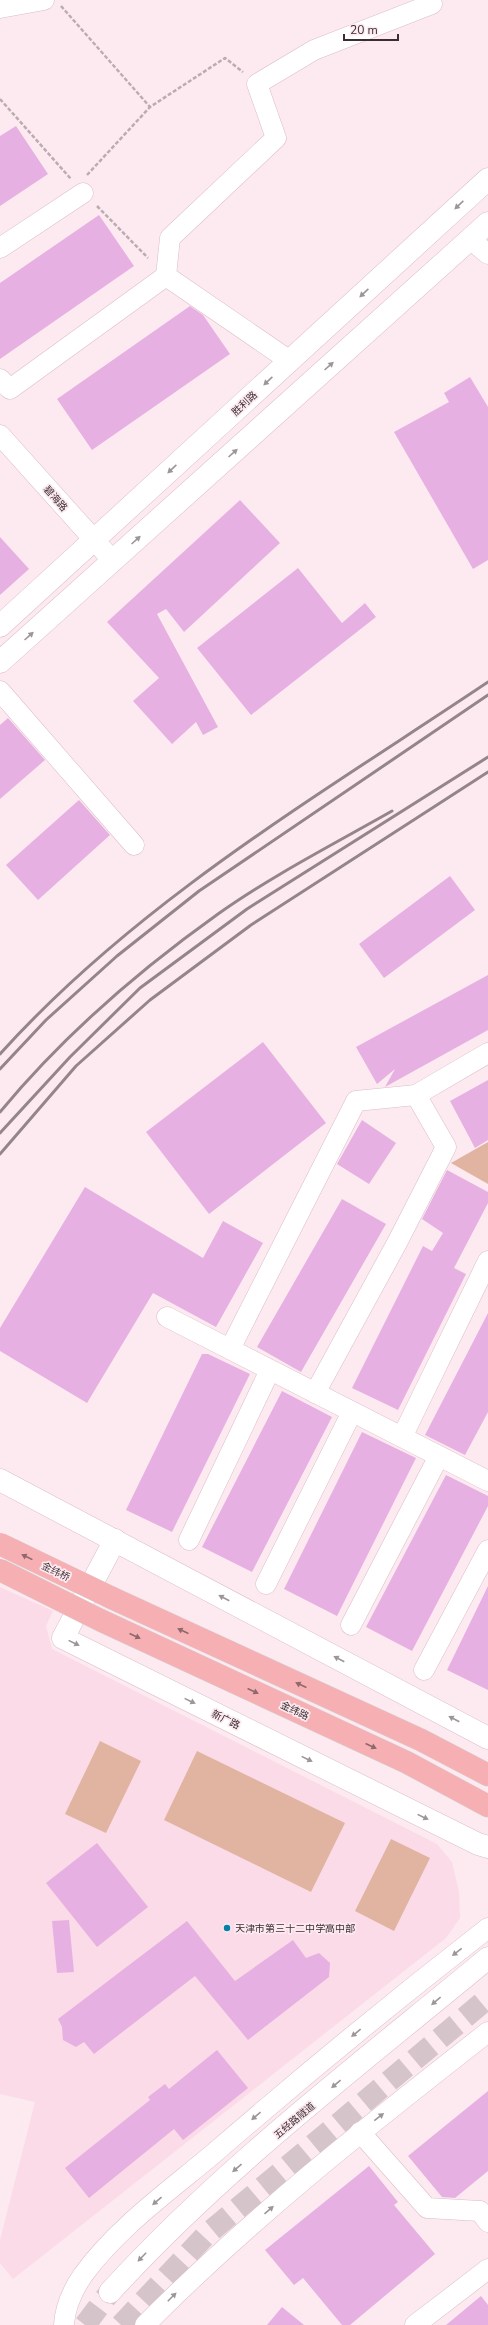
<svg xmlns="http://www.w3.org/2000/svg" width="488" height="2325" font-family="'Nunito Sans','Noto Sans SC',sans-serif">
	<rect width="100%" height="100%" fill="#fdeaf1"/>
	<polygon fill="#fadbe7" points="0,1587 53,1611 46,1626 52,1649 437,1844 452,1862 459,1892 460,1918 446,1938 13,2279 0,2263 0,2240 35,2102 0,2094"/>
	<g fill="#e0b4a1">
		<polygon points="488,1142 488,1184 451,1163"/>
		<polygon points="100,1741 141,1761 106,1833 65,1814"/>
		<polygon points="197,1751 345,1823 311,1892 164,1820"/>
		<polygon points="391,1839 430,1858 394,1931 355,1911"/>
	</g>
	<g fill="#e6b1e2">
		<polygon points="16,126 48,174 0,206 0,136"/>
		<polygon points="99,215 134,266 0,359 0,283"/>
		<polygon points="190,306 203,315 230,354 92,450 57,399"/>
		<polygon points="470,377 488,407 488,560 473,569 394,432 449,402 444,393"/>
		<polygon points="240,500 280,543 184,632 166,609 157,614 218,727 203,735 196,722 172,744 133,701 159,678 107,622"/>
		<polygon points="0,537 29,569 0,595"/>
		<polygon points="298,568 342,623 365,603 376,617 251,715 197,648"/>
		<polygon points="8,718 45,760 0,799 0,725"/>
		<polygon points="79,800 110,835 38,900 6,865"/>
		<polygon points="450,876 475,910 384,978 359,944"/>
		<polygon points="488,975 488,1030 385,1087 395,1069 377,1084 356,1047"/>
		<polygon points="263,1042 326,1123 209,1214 146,1132"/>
		<polygon points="488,1080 488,1140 475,1148 450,1101"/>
		<polygon points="362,1120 396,1143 369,1184 337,1164"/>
		<polygon points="447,1170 488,1192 488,1203 454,1268 466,1274 398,1410 352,1388 423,1246 432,1251 443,1233 422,1219"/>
		<polygon points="85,1187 203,1258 223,1221 263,1243 216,1327 153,1293 87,1403 0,1351 0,1328"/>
		<polygon points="342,1199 386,1224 301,1372 257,1347"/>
		<polygon points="488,1313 488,1412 465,1455 425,1435"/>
		<polygon points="202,1354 208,1354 250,1374 172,1532 126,1510"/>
		<polygon points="282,1391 332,1417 252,1572 202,1547"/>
		<polygon points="362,1432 416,1458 337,1616 284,1589"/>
		<polygon points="446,1475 488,1496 488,1506 412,1651 366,1627"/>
		<polygon points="488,1586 488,1690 447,1670"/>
		<polygon points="97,1843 148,1907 97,1947 46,1883"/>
		<polygon points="69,1920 74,1972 57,1973 52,1921"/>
		<polygon points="187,1921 235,1981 293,1940 306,1958 319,1953 330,1963 329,1977 248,2040 195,1976 94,2054 84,2042 76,2047 63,2040 62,2027 58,2019"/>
		<polygon points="217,2050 248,2088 183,2140 174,2129 89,2198 65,2168 150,2100 148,2097 165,2084 169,2089"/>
		<polygon points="488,2091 488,2171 455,2198 442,2197 408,2156"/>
		<polygon points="369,2166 398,2202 394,2205 435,2254 350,2325 342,2325 303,2278 294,2285 265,2250"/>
		<polygon points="481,2296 488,2305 488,2325 446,2325"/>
		<polygon points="282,2307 304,2325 267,2325"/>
	</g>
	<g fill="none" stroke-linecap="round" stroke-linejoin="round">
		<g stroke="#d6c4cb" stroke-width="22" stroke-dasharray="22 11" stroke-linecap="butt">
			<polyline points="85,2325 110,2292"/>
			<polyline points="121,2325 206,2235 488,1998"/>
		</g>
		<defs>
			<g id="street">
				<polyline points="0,8 44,0"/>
				<polyline points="470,239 488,254"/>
				<polyline points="0,248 83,193"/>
				<polyline points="290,361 166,276 170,238 276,138 257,84 314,50 432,4 431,0"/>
				<polyline points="0,379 10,389 166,276"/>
				<polyline points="0,435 113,561"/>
				<polyline points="0,691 134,845"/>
				<polyline points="167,1317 488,1481"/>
				<polyline points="230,1349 356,1101 416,1095 488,1053"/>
				<polyline points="315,1393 398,1241 446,1147 416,1095"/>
				<polyline points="402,1437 488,1261"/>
				<polyline points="189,1540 270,1370"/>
				<polyline points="266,1584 352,1412"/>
				<polyline points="351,1625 439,1456"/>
				<polyline points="424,1670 488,1550"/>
				<polyline points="360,2132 427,2208 480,2211 488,2222"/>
				<path d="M64 2325C65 2306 72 2291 83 2275 117 2228 169 2191 213 2154 303 2076 394 2001 488 1928"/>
				<path d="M145 2325C251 2218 369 2125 488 2032"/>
				<polyline points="415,2325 488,2269"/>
			</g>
			<g id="secondary">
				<polyline points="0,626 488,179"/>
				<polyline points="0,662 488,223"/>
				<polyline points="0,1480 488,1738"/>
				<polyline points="115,1540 63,1638 478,1844 488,1847"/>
				<path d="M110 2292C223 2168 359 2065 488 1958"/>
			</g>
			<g id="primary">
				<polyline points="112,1598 421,1740 488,1775"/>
				<polyline points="100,1620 406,1762 488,1806"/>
			</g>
		</defs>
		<use href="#street" stroke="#dbbdc8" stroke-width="21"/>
		<use href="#secondary" stroke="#dbbdc8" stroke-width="23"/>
		<use href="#primary" stroke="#d4d1d2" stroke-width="23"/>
		<g stroke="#bcabb1" stroke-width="2.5" stroke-dasharray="4 2" stroke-linecap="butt">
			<polyline points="61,6 150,107 225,58 243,72"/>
			<polyline points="0,99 71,179"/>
			<polyline points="87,175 150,107"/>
			<polyline points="97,206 148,258"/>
		</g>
		<use href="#street" stroke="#fff" stroke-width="20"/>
		<use href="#secondary" stroke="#fff" stroke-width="22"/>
		<use href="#primary" stroke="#f6b0b3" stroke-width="22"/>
		<g stroke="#94858a" stroke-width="3">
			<path d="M0 1054C138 901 318 796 488 682"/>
			<polyline points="0,1069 46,1020 117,956 199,891 488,695"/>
			<path d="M0 1112C63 1036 138 971 218 914 273 875 334 844 392 811"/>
			<polyline points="0,1133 70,1057 140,988 247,909 488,757"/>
			<polyline points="0,1154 76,1066 150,1000 251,925 488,772"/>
		</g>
		<defs>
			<g id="primary-bridge">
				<polyline points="0,1544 112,1598"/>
				<polyline points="0,1570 100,1620"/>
			</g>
		</defs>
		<use href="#primary-bridge" stroke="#d4d1d2" stroke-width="23" stroke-linecap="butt"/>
		<use href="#primary-bridge" stroke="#f6b0b3" stroke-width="22"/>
	</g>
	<defs><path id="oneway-solid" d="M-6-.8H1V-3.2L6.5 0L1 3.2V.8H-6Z"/></defs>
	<g fill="#9c9698">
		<use href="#oneway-solid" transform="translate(459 205) rotate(137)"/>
		<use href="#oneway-solid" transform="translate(364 293) rotate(137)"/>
		<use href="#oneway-solid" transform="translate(329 366) rotate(-42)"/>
		<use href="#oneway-solid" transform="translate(268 381) rotate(137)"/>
		<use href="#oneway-solid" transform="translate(233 453) rotate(-42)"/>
		<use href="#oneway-solid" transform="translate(172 469) rotate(137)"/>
		<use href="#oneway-solid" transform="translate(136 540) rotate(-42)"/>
		<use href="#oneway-solid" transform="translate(29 636) rotate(-42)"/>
		<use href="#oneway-solid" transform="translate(224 1598) rotate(-152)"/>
		<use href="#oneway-solid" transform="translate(74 1643) rotate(26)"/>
		<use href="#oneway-solid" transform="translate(339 1659) rotate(-152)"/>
		<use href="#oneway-solid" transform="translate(190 1701) rotate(26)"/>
		<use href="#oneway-solid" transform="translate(454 1719) rotate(-152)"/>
		<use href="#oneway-solid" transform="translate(307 1759) rotate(26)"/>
		<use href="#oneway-solid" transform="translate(423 1817) rotate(26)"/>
		<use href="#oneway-solid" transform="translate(457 1952) rotate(142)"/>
		<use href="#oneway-solid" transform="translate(436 2001) rotate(140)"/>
		<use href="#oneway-solid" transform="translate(356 2033) rotate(141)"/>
		<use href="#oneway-solid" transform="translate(336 2084) rotate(140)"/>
		<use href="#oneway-solid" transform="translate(256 2116) rotate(139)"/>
		<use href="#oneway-solid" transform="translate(379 2117) rotate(-38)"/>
		<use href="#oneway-solid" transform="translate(237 2168) rotate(139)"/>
		<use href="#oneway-solid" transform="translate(157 2201) rotate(139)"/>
		<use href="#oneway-solid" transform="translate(269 2210) rotate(-41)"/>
		<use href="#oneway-solid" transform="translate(142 2257) rotate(134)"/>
		<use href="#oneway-solid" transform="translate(172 2297) rotate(-45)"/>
	</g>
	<g fill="#8f686c">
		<use href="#oneway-solid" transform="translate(27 1557) rotate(-154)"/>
		<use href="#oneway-solid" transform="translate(183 1631) rotate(-155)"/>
		<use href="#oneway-solid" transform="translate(135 1636) rotate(25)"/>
		<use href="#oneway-solid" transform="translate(301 1685) rotate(-155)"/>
		<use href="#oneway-solid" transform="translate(253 1691) rotate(25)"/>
		<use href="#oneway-solid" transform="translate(371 1746) rotate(25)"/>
	</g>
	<circle fill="#0780a6" stroke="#fdeaf1" stroke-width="1.5" cx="227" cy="1928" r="4"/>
	<g text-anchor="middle" stroke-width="3.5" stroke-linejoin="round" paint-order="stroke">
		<g font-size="10" fill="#3a2e32" stroke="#fdeaf1">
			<text transform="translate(244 403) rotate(-43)" y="4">胜利路</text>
			<text transform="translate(56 498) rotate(48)" y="4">碧海路</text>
			<text transform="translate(56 1571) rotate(26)" y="4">金纬桥</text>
			<text transform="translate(295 1710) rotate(25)" y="4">金纬路</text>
			<text transform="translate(226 1719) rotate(26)" y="4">新广路</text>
			<text transform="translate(294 2120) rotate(-40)" y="4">五经路隧道</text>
		</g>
		<g font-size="10" fill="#3a2e32" stroke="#fdeaf1" text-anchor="start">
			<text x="235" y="1932">天津市第三十二中学高中部</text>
		</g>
	</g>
	<path d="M344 34v6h54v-6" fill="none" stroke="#3a2e32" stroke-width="2"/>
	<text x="350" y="34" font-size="12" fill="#3a2e32" stroke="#fdeaf1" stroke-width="3" paint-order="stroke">20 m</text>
</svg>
